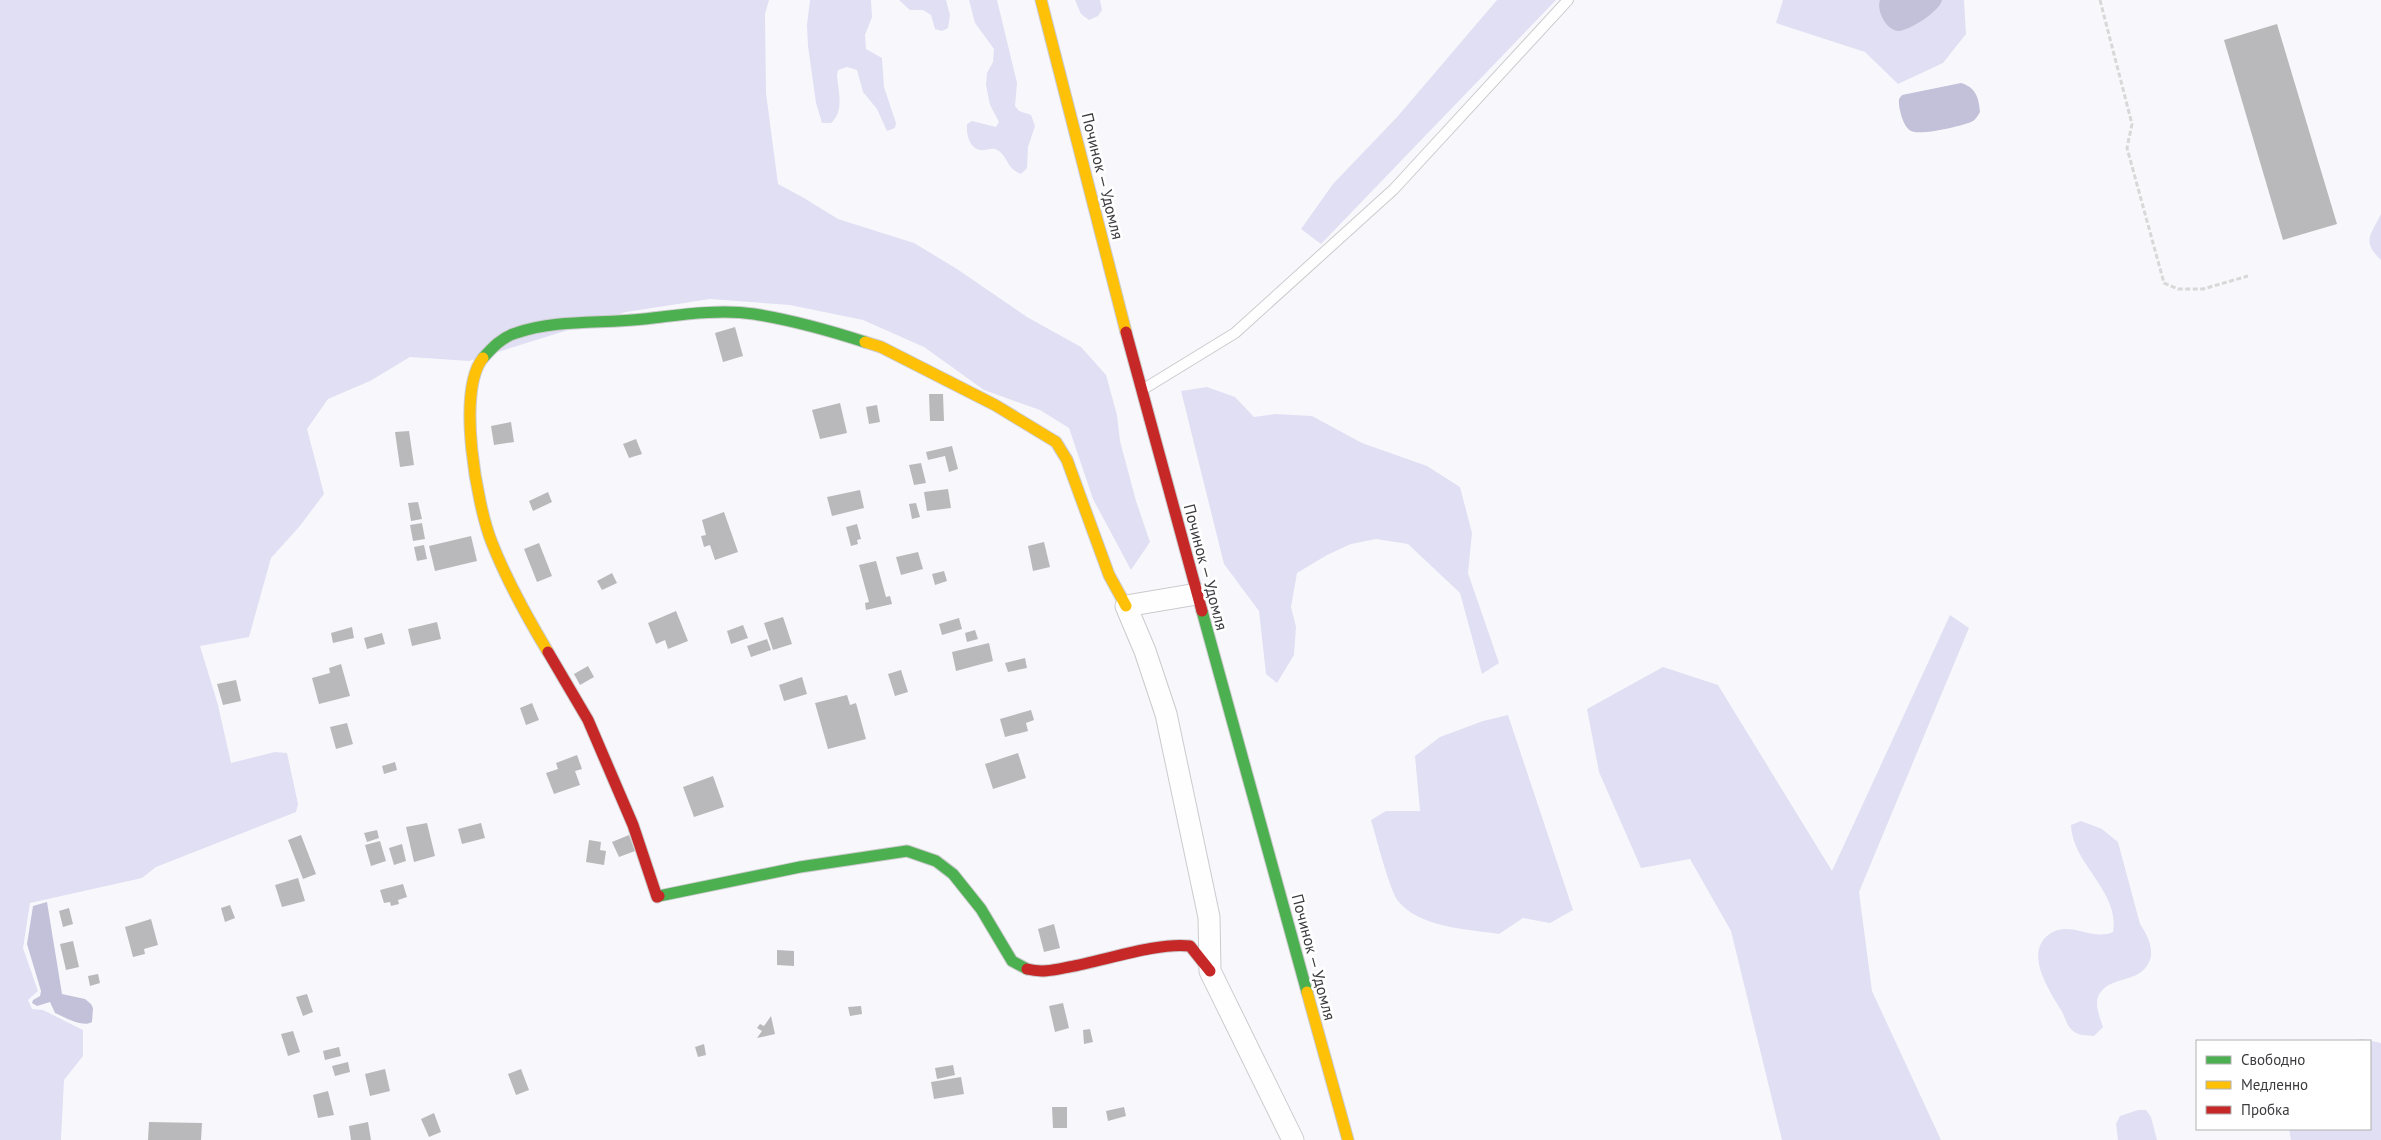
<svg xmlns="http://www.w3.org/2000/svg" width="2381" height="1140" font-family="'PT Sans',sans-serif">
	<rect width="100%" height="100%" fill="#f8f8fc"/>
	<g fill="#e0dff3">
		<polygon points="0,0 769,0 765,14 766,93 778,184 804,198 838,219 914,243 957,269 1027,317 1081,347 1106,375 1117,415 1120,441 1136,501 1150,542 1131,570 1093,499 1069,428 1040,410 984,390 924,347 863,320 790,305 710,299 626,312 469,361 410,357 370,381 328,399 307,429 324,494 299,527 271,558 249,637 200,646 218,705 231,763 275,752 287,753 298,804 296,812 156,867 142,878 30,903 23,948 38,991 28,1000 32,1009 43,1010 83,1030 83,1056 64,1080 61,1140 0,1140"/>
		<path d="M810 0H871L872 17 865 35 866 49 882 58 884 87 896 123 895 128 887 131 877 109 863 92 857 70 847 67 838 70 837 75C838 91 845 111 831 123H822L816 103 808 46 807 25Z"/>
		<polygon points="899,0 946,0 950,15 948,28 942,31 935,29 931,15 923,10 910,10"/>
		<path d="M969 0H997L1017 83 1015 106 1019 111 1031 115 1035 126 1028 147 1027 168 1021 174C1006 168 1009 159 999 151 992 146 987 151 980 150 969 148 966 133 967 124L972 121 996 127 999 122 990 105 986 85 987 73 993 62 994 49 975 23Z"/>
		<polygon points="1075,0 1100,0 1102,10 1098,16 1089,20 1081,14"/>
		<polygon points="1497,0 1556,0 1321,244 1301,229 1333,184 1398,116"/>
		<polygon points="1783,0 1964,0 1966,34 1943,63 1898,84 1865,52 1776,23"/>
		<path d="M2381 214V260C2361 241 2371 235 2381 214Z"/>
		<polygon points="1207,387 1235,397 1254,417 1275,414 1312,416 1362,443 1427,466 1460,487 1472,533 1468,573 1499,663 1482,674 1460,593 1408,544 1376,539 1351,544 1327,555 1297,573 1291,607 1296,627 1294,655 1277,683 1266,674 1259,611 1224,564 1181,391"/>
		<polygon points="1950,615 1969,628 1859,892 1872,991 1941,1140 1782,1140 1731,931 1690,859 1641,868 1599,772 1587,709 1663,667 1718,685 1832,871"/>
		<path d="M1508 715 1573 910 1550 923 1523 918 1499 934C1467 929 1420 928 1398 901 1389 889 1376 836 1371 820L1386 811H1420L1415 756 1440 737 1483 721Z"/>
		<path d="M2081 821 2102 829 2118 842 2140 924C2147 934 2154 948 2150 960 2141 984 2112 975 2100 993 2093 1003 2100 1017 2103 1027L2094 1036C2087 1035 2077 1036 2072 1030 2066 1025 2065 1016 2061 1010 2049 990 2021 949 2053 932 2072 922 2093 941 2113 932 2120 891 2072 864 2071 825Z"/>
		<polygon points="2362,1039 2381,1043 2381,1140 2291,1140 2289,1129 2370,1129 2370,1041 2352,1041"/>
		<polygon points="2138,1110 2146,1110 2151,1117 2157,1140 2118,1140 2116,1124 2120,1116"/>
	</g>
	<g fill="#c3c1d9">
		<path d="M1880 0H1942C1940 11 1909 31 1898 31 1886 30 1876 10 1880 0Z"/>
		<path d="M1961 83C1975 87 1979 97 1980 112 1978 115 1976 119 1973 121 1964 126 1919 136 1911 131 1903 127 1898 107 1899 99L1902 95Z"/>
		<path d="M47 902 62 994 85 999 91 1004 93 1008 92 1022C83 1028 64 1017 55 1013L50 1002 37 1006 32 1003 33 1000 40 996 41 991 27 944 33 906Z"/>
	</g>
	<g fill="#b9b9bb">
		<polygon points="2277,24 2337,224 2283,240 2224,40"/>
		<polygon points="735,327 743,356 723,362 715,333"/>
		<polygon points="929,394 943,394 944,421 930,421"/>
		<polygon points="840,403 847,433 820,439 812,410"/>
		<polygon points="877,405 880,422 869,424 866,407"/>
		<polygon points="511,422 514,442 494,445 491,426"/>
		<polygon points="409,431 414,465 400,467 395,432"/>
		<polygon points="636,439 642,454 629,458 623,444"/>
		<polygon points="952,446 958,469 949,472 945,456 928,460 926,452"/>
		<polygon points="921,463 926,483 914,485 909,465"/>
		<polygon points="948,489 951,508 927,511 924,492"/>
		<polygon points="860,490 864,508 832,516 827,497"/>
		<polygon points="548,492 552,502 533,511 529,501"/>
		<polygon points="418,502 422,519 411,521 408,503"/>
		<polygon points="916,503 920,517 912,519 909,504"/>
		<polygon points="724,512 738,552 715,560 710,545 704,547 701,536 706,535 702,520"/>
		<polygon points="422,523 425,539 413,541 410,525"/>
		<polygon points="857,524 861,539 857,540 858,544 851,546 846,527"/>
		<polygon points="471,536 477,561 435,571 429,546"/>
		<polygon points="1044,542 1050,567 1033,571 1028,546"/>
		<polygon points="539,543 552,576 537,582 524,549"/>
		<polygon points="424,545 427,559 417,561 414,547"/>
		<polygon points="918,552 923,569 901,575 896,557"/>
		<polygon points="876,561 886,597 890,596 892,604 866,610 865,603 869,602 859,565"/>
		<polygon points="944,571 947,581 935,585 932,574"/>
		<polygon points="612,573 617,583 602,590 597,581"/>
		<polygon points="676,611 688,641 668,649 665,640 656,644 648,623"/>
		<polygon points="783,617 792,644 773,650 764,623"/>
		<polygon points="959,618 962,629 942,635 939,624"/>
		<polygon points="437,622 441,639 412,646 408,629"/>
		<polygon points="743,625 748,638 731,644 727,631"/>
		<polygon points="352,627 354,638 333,643 331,633"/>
		<polygon points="975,630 978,639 967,642 965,633"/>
		<polygon points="382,633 385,644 367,649 364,638"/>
		<polygon points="767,639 771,650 751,657 747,646"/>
		<polygon points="989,643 993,661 956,671 952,652"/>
		<polygon points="1025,658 1027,668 1008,672 1005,663"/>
		<polygon points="341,664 350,696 319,704 312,678 330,673 329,668"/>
		<polygon points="588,666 594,677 580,685 574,674"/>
		<polygon points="901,670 908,692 895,696 888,674"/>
		<polygon points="802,677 807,694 784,701 779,685"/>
		<polygon points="236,680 241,701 223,705 217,684"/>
		<polygon points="847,695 850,705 856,703 866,739 828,749 815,703"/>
		<polygon points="532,703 539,720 526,725 520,708"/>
		<polygon points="1031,710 1034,720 1026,723 1028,731 1005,737 1000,719"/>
		<polygon points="347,723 353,744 336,749 330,727"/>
		<polygon points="1018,753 1026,778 993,789 985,764"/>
		<polygon points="577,755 582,769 575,771 580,785 554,794 546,773 558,769 556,763"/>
		<polygon points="395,762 397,770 384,774 382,766"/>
		<polygon points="713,776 724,807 694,817 683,787"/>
		<polygon points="427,823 435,856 414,862 406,827"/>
		<polygon points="481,823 485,838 462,844 458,829"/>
		<polygon points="377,830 379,838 367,842 364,833"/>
		<polygon points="301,835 316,874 303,879 288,840"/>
		<polygon points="629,835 635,851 619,857 612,842"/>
		<polygon points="589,840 601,842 600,850 606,851 604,865 586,862"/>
		<polygon points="380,841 386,861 371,866 365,845"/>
		<polygon points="402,844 406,861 394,865 389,848"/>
		<polygon points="298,878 305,901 282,907 275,885"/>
		<polygon points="403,884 407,897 398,900 399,904 391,906 390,902 384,903 380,890"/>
		<polygon points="230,905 235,918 225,922 221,908"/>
		<polygon points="69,908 73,924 63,927 59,911"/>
		<polygon points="151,919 158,945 144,949 145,954 133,957 125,927"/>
		<polygon points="1054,924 1060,948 1044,952 1038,929"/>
		<polygon points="73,941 79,967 66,970 60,944"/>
		<polygon points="777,950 794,951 794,966 777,965"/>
		<polygon points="98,974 100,983 90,986 88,976"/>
		<polygon points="307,994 313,1012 303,1016 296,997"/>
		<polygon points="1063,1003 1069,1028 1055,1032 1049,1006"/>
		<polygon points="861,1006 862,1014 850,1016 848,1007"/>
		<polygon points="771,1016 775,1034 757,1038 762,1031 757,1028 760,1024 764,1026"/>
		<polygon points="1090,1029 1093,1042 1084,1044 1083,1030"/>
		<polygon points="293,1031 300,1052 288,1056 281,1034"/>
		<polygon points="704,1044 706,1055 698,1057 695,1047"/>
		<polygon points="339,1047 341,1056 325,1060 323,1051"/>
		<polygon points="348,1062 350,1072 335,1076 332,1066"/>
		<polygon points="953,1065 955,1075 937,1079 935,1068"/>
		<polygon points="385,1069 390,1091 370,1096 365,1074"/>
		<polygon points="521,1069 529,1090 516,1095 508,1074"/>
		<polygon points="961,1077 964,1094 934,1099 931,1082"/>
		<polygon points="328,1091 334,1115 318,1118 313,1095"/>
		<polygon points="1052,1107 1067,1107 1067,1128 1053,1128"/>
		<polygon points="1124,1107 1126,1116 1108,1121 1106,1111"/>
		<polygon points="434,1113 441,1132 429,1137 421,1119"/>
		<polygon points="149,1122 202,1123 201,1140 148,1140"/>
		<polygon points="368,1122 371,1140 351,1140 349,1126"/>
	</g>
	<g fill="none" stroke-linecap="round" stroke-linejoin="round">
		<defs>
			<polyline id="lane" points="1142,390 1235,333 1394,189 1568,0"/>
			<polyline id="street" points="1197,594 1126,606 1145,651 1166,714 1209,917 1210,971 1293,1140"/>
			<g id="fast">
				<path d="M483 358C492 348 502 337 516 333 558 319 601 324 644 319 680 315 718 309 754 314 792 320 828 330 865 342"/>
				<polyline points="1202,611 1307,992"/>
				<polyline points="659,896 800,867 907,851 936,861 953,874 981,909 1012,961 1027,969"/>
			</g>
			<g id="slow">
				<polyline points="1041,0 1126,332"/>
				<polyline points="865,342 881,347 995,405 1056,442 1067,460 1109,575 1126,606"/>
				<path d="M483 358C456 391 477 506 492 543 507 581 527 617 548 652"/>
				<polyline points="1307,992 1348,1140"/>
			</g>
			<g id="jam">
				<polyline points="1126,332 1202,611"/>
				<polyline points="548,652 588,720 633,825 657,897 659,896"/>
				<path d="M1027 969C1042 973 1054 970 1069 967 1104 961 1157 942 1190 946L1210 971"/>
			</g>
		</defs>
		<use href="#lane" stroke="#cbcbce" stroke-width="12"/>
		<use href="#street" stroke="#cbcbce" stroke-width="23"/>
		<use href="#fast" stroke="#cbcbce" stroke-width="13"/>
		<use href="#slow" stroke="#cbcbce" stroke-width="13"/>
		<use href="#jam" stroke="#cbcbce" stroke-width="13"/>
		<polyline stroke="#d8d8d9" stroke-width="3" stroke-dasharray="5 2.5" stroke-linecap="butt" points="2100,0 2132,124 2127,148 2164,283 2178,289 2203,289 2248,276"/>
		<use href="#lane" stroke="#fefeff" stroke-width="10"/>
		<use href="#street" stroke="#fefeff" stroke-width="21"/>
		<use href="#fast" stroke="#4caf50" stroke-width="11"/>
		<use href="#slow" stroke="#ffc107" stroke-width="11"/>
		<use href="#jam" stroke="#c62828" stroke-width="11"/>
	</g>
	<g text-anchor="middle" stroke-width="5" stroke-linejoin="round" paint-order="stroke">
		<g font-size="16" fill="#3b3b3e" stroke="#fff">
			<text transform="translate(1103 176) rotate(76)" y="6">Починок — Удомля</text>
			<text transform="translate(1206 567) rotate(75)" y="6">Починок — Удомля</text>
			<text transform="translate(1314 957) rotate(75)" y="6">Починок — Удомля</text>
		</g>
	</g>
	<rect x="2196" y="1040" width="175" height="90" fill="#ffffff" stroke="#b1b1b2"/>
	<rect x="2206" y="1056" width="25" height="8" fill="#4caf50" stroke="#b1b1b2"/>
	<text x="2241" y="1065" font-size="15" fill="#3b3b3e">Свободно</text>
	<rect x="2206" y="1081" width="25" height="8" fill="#ffc107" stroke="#b1b1b2"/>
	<text x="2241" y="1090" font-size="15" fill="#3b3b3e">Медленно</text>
	<rect x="2206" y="1106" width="25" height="8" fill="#c62828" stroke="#b1b1b2"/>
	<text x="2241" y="1115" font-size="15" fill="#3b3b3e">Пробка</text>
</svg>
